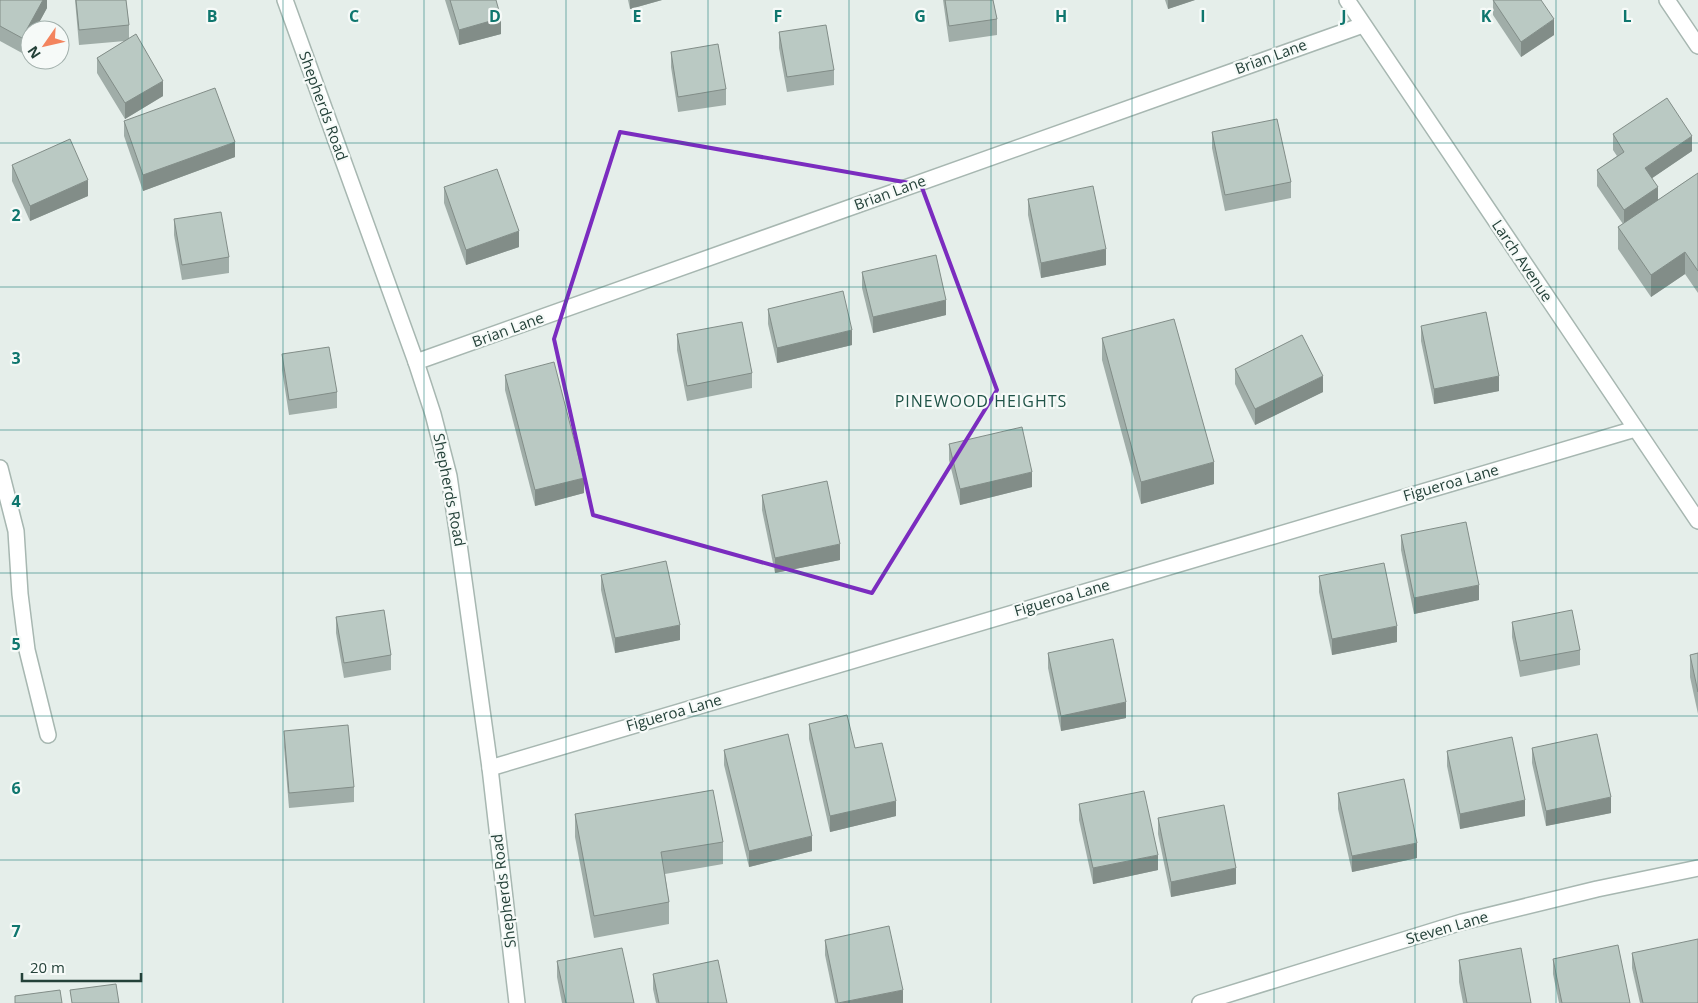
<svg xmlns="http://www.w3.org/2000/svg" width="1698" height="1003" font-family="'Open Sans',sans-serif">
	<rect width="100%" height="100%" fill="#e5eeea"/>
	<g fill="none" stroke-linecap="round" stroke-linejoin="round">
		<defs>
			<g id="minor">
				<polyline points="285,0 416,362 433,414 449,476 458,537 490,768 517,1003"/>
				<polyline points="1347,0 1698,521"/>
				<polyline points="416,362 1363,25"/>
				<polyline points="0,468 16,531 20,594 27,650 48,735"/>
				<polyline points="490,768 1635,429"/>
				<polyline points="1200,1003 1462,922 1597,889 1698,868"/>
			</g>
			<polyline id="tertiary" points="1667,0 1698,46"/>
		</defs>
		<use href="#minor" stroke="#a7b7b1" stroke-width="18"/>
		<use href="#tertiary" stroke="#a7b7b1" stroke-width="18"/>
		<use href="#minor" stroke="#fff" stroke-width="15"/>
		<use href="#tertiary" stroke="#fff" stroke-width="15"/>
	</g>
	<g fill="#a0ada8">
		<polygon points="0,0 47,0 47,8 22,53 0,41"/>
		<polygon points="75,0 126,0 129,25 129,39 163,96 125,119 97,73 97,58 125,41 79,45"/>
		<polygon points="445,0 496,0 501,34 459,45"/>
		<polygon points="628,0 662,0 630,9"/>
		<polygon points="943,0 993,0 997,19 997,35 949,42"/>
		<polygon points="1165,0 1195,0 1168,9"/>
		<polygon points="1493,0 1554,35 1521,57 1493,15"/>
		<polygon points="779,32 834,70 834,85 787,92 779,48"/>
		<polygon points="671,52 726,89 726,105 678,112 671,67"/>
		<polygon points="124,121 235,157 143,191 124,136"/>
		<polygon points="1212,132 1291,182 1291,198 1225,211 1212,148"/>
		<polygon points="1613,134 1692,151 1652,178 1658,200 1698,173 1698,293 1685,274 1651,297 1618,249 1618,227 1623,224 1597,186 1597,170 1617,156 1613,150"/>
		<polygon points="12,165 88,196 30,221 12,181"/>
		<polygon points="444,187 519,247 466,265 444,203"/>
		<polygon points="1028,199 1106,265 1041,278 1028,215"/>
		<polygon points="174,219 229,257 229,273 182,280 174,235"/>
		<polygon points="862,272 946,315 873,333 862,288"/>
		<polygon points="768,309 852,345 777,363 768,324"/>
		<polygon points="1421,326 1499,391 1434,404 1421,341"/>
		<polygon points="677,334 752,373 752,388 687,401 677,350"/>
		<polygon points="1102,338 1214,484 1141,504 1102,360"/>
		<polygon points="282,354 337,392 337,408 289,415 282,370"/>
		<polygon points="1235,369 1323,392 1255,425 1235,384"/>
		<polygon points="505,375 584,493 535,506 505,390"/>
		<polygon points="949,444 1032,487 960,505 949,460"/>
		<polygon points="762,495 840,560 775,573 762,510"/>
		<polygon points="1401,535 1479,600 1414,614 1401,550"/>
		<polygon points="601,575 680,640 615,653 601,590"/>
		<polygon points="1319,576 1397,642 1332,655 1319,592"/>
		<polygon points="336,617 391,655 391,670 344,678 336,633"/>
		<polygon points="1512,622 1580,650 1580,665 1520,677 1512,637"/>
		<polygon points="1048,653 1126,718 1061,731 1048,668"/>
		<polygon points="1698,653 1698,714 1690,677 1690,655"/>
		<polygon points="809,724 855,748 896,816 830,832 809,739"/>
		<polygon points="284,731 354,787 354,802 289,808 284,747"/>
		<polygon points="1532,748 1611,813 1546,826 1532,763"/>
		<polygon points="724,750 812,851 749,867 724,765"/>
		<polygon points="1447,751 1525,816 1460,829 1447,766"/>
		<polygon points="1338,793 1417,858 1352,872 1338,809"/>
		<polygon points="1079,804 1158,870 1093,884 1079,820"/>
		<polygon points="575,814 723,842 723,864 665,874 669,902 669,924 594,938 575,837"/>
		<polygon points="1158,818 1236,884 1171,897 1158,834"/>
		<polygon points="825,940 903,1003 835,1003 825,955"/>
		<polygon points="1632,953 1698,1003 1640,1003 1632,968"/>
		<polygon points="1553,959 1630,1003 1559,1003 1553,974"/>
		<polygon points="1459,960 1531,1003 1463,1003 1459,982"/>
		<polygon points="557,961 634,1003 562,1003 557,977"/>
		<polygon points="653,974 727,1003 656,1003 653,989"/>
	</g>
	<g fill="#828d88">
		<polygon points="43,0 47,0 47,8 35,30 30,30 30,38 22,53 22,38"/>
		<polygon points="630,0 662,0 630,9"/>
		<polygon points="1168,0 1195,0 1168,9"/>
		<polygon points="501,18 501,34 459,45 459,30"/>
		<polygon points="1554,19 1554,35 1521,57 1521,42"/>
		<polygon points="163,81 163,96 125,119 125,103"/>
		<polygon points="1692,136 1692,151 1645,183 1645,168"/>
		<polygon points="235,142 235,157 143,191 143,175"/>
		<polygon points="88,180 88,196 30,221 30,206"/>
		<polygon points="1658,187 1658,203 1624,226 1624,210"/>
		<polygon points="519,231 519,247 466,265 466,250"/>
		<polygon points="1106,249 1106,265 1041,278 1041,263"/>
		<polygon points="1685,252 1685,274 1651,297 1651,275"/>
		<polygon points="946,300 946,315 873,333 873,317"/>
		<polygon points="852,330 852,345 777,363 777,348"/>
		<polygon points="1323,376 1323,392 1255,425 1255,409"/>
		<polygon points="1499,376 1499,391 1434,404 1434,389"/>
		<polygon points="1214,462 1214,484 1141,504 1141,482"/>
		<polygon points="1032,472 1032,487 960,505 960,489"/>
		<polygon points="584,478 584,493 535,506 535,490"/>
		<polygon points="840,544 840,560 775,573 775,558"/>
		<polygon points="1479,585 1479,600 1414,614 1414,598"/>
		<polygon points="680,625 680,640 615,653 615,638"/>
		<polygon points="1397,626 1397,642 1332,655 1332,639"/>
		<polygon points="1126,702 1126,718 1061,731 1061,716"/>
		<polygon points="1611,797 1611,813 1546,826 1546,811"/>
		<polygon points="1525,800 1525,816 1460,829 1460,814"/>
		<polygon points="896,801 896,816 830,832 830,816"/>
		<polygon points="812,836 812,851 749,867 749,851"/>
		<polygon points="1417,843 1417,858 1352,872 1352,856"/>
		<polygon points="1158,855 1158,870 1093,884 1093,868"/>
		<polygon points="1236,868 1236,884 1171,897 1171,882"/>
		<polygon points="903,990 903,1003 839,1003"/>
	</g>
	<g fill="#bac9c3" stroke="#828d88">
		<polygon points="0,0 43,0 22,38 0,26"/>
		<polygon points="76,0 126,0 129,25 79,30"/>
		<polygon points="450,0 496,0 501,18 459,30"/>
		<polygon points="945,0 993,0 997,19 949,26"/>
		<polygon points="1493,0 1541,0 1554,19 1521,42"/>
		<polygon points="826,25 834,70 787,77 779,32"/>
		<polygon points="136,34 163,81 125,103 97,58"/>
		<polygon points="718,44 726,89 678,97 671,52"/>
		<polygon points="215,88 235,142 143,175 124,121"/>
		<polygon points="1667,98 1692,136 1645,168 1658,187 1624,210 1597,170 1624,152 1613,134"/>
		<polygon points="1277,119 1291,182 1225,195 1212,132"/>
		<polygon points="70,139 88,180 30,206 12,165"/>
		<polygon points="497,169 519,231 466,250 444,187"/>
		<polygon points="1698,173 1698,271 1685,252 1651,275 1618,227"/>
		<polygon points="1093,186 1106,249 1041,263 1028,199"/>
		<polygon points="221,212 229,257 182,265 174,219"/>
		<polygon points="936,255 946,300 873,317 862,272"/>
		<polygon points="843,291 852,330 777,348 768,309"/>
		<polygon points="1486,312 1499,376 1434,389 1421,326"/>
		<polygon points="1174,319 1214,462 1141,482 1102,338"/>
		<polygon points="742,322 752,373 687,386 677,334"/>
		<polygon points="1302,335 1323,376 1255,409 1235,369"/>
		<polygon points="329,347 337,392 289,400 282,354"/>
		<polygon points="554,362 584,478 535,490 505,375"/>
		<polygon points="1022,427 1032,472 960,489 949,444"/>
		<polygon points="827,481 840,544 775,558 762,495"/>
		<polygon points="1466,522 1479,585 1414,598 1401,535"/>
		<polygon points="666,561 680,625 615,638 601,575"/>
		<polygon points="1384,563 1397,626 1332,639 1319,576"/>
		<polygon points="384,610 391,655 344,663 336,617"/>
		<polygon points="1572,610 1580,650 1520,661 1512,622"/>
		<polygon points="1113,639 1126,702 1061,716 1048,653"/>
		<polygon points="1698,653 1698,692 1690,655"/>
		<polygon points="847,715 855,748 882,743 896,801 830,816 809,724"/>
		<polygon points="348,725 354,787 289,793 284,731"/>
		<polygon points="788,734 812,836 749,851 724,750"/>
		<polygon points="1597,734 1611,797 1546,811 1532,748"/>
		<polygon points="1512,737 1525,800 1460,814 1447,751"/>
		<polygon points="1404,779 1417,843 1352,856 1338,793"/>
		<polygon points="713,790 723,842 661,852 669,902 594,916 575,814"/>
		<polygon points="1144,791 1158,855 1093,868 1079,804"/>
		<polygon points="1224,805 1236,868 1171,882 1158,818"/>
		<polygon points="889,926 903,990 838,1003 825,940"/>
		<polygon points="1698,939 1698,1003 1643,1003 1632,953"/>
		<polygon points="1618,945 1630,1003 1562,1003 1553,959"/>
		<polygon points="622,948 634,1003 566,1003 557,961"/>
		<polygon points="1521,948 1531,1003 1467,1003 1459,960"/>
		<polygon points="718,960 727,1003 659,1003 653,974"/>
		<polygon points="116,984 119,1003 72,1003 70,990"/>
		<polygon points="60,990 62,1003 15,1003 15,996"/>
	</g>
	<path fill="none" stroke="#7b2cbf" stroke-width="4" stroke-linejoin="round" d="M620 132 921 185 997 390 872 593 593 515 554 339Z"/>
	<path fill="none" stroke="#0f766e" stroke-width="1" stroke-opacity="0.55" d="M142 0V1003M283 0V1003M424 0V1003M566 0V1003M708 0V1003M849 0V1003M991 0V1003M1132 0V1003M1274 0V1003M1415 0V1003M1556 0V1003M0 143H1698M0 287H1698M0 430H1698M0 573H1698M0 716H1698M0 860H1698"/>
	<g text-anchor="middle" stroke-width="4.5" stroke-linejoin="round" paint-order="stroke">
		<g font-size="15" fill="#244139" stroke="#f6faf8">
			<text transform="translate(1271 57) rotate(-20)" y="5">Brian Lane</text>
			<text transform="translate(323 106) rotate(70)" y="5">Shepherds Road</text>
			<text transform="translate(890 193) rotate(-20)" y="5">Brian Lane</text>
			<text transform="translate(1522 261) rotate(56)" y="5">Larch Avenue</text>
			<text transform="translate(508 330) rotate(-20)" y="5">Brian Lane</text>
			<text transform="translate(1451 483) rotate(-16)" y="5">Figueroa Lane</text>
			<text transform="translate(449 490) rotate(79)" y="5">Shepherds Road</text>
			<text transform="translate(1062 598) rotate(-16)" y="5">Figueroa Lane</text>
			<text transform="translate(674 713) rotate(-16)" y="5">Figueroa Lane</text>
			<text transform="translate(504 891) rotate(-97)" y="5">Shepherds Road</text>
			<text transform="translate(1447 928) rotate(-16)" y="5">Steven Lane</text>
		</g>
		<g font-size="16" letter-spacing="1" fill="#1f5347" stroke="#f6faf8">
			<text x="981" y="407">PINEWOOD HEIGHTS</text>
		</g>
	</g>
	<g font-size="16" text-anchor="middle" font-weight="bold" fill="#0f766e" stroke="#f6faf8" stroke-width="4.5" stroke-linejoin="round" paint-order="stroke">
		<text x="212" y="22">B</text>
		<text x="354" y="22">C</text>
		<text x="495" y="22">D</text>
		<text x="637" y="22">E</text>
		<text x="778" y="22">F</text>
		<text x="920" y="22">G</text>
		<text x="1061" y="22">H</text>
		<text x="1203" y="22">I</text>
		<text x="1344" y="22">J</text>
		<text x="1486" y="22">K</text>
		<text x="1627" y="22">L</text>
		<text x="16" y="221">2</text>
		<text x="16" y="364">3</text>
		<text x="16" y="507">4</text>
		<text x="16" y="650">5</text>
		<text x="16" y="794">6</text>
		<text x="16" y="937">7</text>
	</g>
	<g transform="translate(45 45) rotate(236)"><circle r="24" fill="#f6faf8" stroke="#a2b0ac"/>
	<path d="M0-4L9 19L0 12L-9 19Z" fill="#f3845e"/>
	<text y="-8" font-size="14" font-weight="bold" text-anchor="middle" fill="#244139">N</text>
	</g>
	<path d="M22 973v8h119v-8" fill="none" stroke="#244139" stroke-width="2.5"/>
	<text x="30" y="973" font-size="15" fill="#244139" stroke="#f6faf8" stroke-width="4" paint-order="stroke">20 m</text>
</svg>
